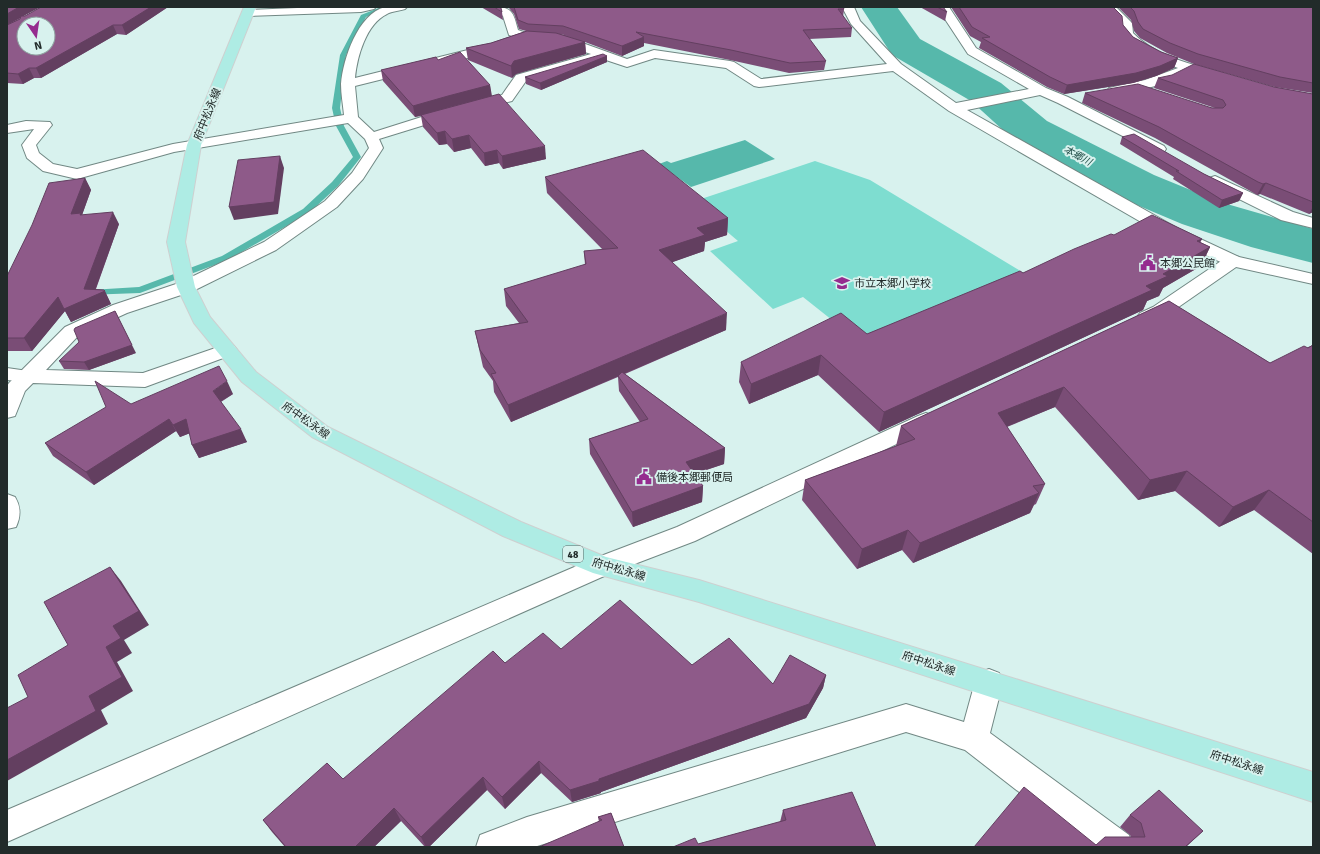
<svg xmlns="http://www.w3.org/2000/svg" width="1320" height="854" font-family="Signika,'Noto Sans JP',sans-serif">
	<rect width="100%" height="100%" fill="#d8f2ee"/>
	<polygon fill="#7eddd0" points="815,161 870,180 1027,275 861,343 803,297 773,309 710,251 738,241 692,202"/>
	<polygon fill="#56b8ab" points="745,140 775,159 691,187 659,164 667,161 671,163"/>
	<g fill="none" stroke-linecap="round" stroke-linejoin="round">
		<polygon fill="#56b8ab" fill-rule="evenodd" points="381,7 389,7 366,17 346,55 340,108 344,126 361,157 338,186 309,213 228,260 140,293 86,295 85,293 90,290 139,287 222,256 303,209 332,182 353,157 336,126 332,108 340,55 361,15"/>
		<polygon fill="#56b8ab" fill-rule="evenodd" points="861,7 897,7 920,39 1001,83 1047,121 1154,175 1220,202 1313,229 1313,263 1251,247 1182,224 1118,197 1015,141 971,101 892,55"/>
		<defs>
			<polygon id="lane" points="7,368 35,372 38,376 35,380 29,382 7,380"/>
			<g id="street">
				<polygon points="322,7 376,7 374,9 361,12 248,16 244,15 242,13 244,11 248,10"/>
				<path d="M385 7H407L405 9C399 11 392 11 387 14 366 24 357 57 355 78L496 43 500 44 502 47 500 50 355 86 358 117 374 132 450 108 502 95 516 75 591 54 557 43 527 41 509 35 503 16 492 7C513 7 513 12 518 30L529 34 563 36 627 59 654 50 730 61 734 62 761 79 887 64 851 24 842 7H854L860 21 901 64 956 103 1029 89 968 54 937 7H949L976 48 1046 88 1068 97 1164 146 1166 149 1164 152 1159 153 1154 152 1058 103 1040 95 967 110 1179 229 1239 257 1313 274V284L1227 265 1167 237 949 111 893 71 759 87 754 86 726 68 655 58 627 67 603 59 526 81 512 101 460 114 379 139 383 148 363 179 337 207 276 250 193 291 127 313 79 335 46 370 143 373 227 344 234 346 237 350 234 354 145 387 33 383 25 391 15 416 7 418V386L9 383 65 327 113 305 179 283 264 242 325 201 352 173 369 148 365 139 348 123 174 152 77 179 43 171 27 158 22 145 34 129 7 133V125L26 121 50 122 52 125 36 145 39 153 53 164 77 169 173 144 344 115C343 105 341 94 341 84 343 59 358 14 385 7Z"/>
				<path d="M1103 7H1116L1132 23 1133 33C1156 57 1192 64 1222 73L1223 76 1222 79 1217 80 1189 72C1173 84 1135 91 1114 95L1109 94 1107 91 1109 88 1145 80 1178 68 1152 58 1131 45 1121 34 1120 24Z"/>
				<polygon points="1215,176 1293,212 1313,218 1313,228 1281,220 1209,184 1207,181 1209,178"/>
				<path d="M7 494 15 497C21 507 21 516 16 527L7 529Z"/>
				<polygon points="989,669 999,673 1003,682 990,733 1129,835 1133,847 1090,847 965,750 906,732 534,847 476,847 480,835 527,817 906,704 964,722 975,682 979,673"/>
			</g>
			<g id="secondary">
				<polygon points="1233,256 1239,257 1242,261 1239,265 1167,315 1147,323 1140,321 1137,317 1140,313 1153,307 1227,257"/>
				<polygon points="926,413 934,416 937,421 934,426 695,541 611,573 7,842 7,810 593,559 677,527 918,416"/>
			</g>
			<polygon id="primary" points="244,7 256,7 201,145 185,242 195,287 210,317 256,372 328,427 521,522 606,557 699,580 1313,772 1313,802 699,602 593,573 503,536 312,437 242,382 194,323 177,287 167,242 187,145"/>
		</defs>
		<use href="#lane" stroke="#718884" stroke-width="2"/>
		<use href="#street" stroke="#718884" stroke-width="2"/>
		<use href="#secondary" stroke="#718884" stroke-width="2"/>
		<use href="#primary" stroke="#ced0d0" stroke-width="2"/>
		<use href="#lane" fill="#fff" fill-rule="evenodd"/>
		<use href="#street" fill="#fff" fill-rule="evenodd"/>
		<use href="#secondary" fill="#fff" fill-rule="evenodd"/>
		<use href="#primary" fill="#aeece4" fill-rule="evenodd"/>
	</g>
	<g fill="#7a4d76" fill-rule="evenodd">
		<path d="M7 7H40L23 16 168 7 126 35 117 34 41 78H34L23 84 7 83ZM21 18 20 19 9 24Z"/>
		<polygon points="481,7 494,7 502,12 503,20"/>
		<path d="M506 7H843L844 9 843 17 852 28 851 37 809 39 826 61 824 70 789 73 730 60 644 43V46L622 56 585 42 586 54 516 74 512 78 468 60 466 48 491 43 526 31 519 29 514 14 509 8ZM561 34 564 35 580 40Z"/>
		<polygon points="920,7 943,7 947,12 945,21"/>
		<polygon points="951,7 1113,7 1123,25 1133,37 1161,52 1178,58 1174,68 1156,76 1133,83 1064,94 1047,87 979,48 981,42 970,36"/>
		<polygon points="1118,7 1313,7 1313,93 1275,87 1194,64 1167,53 1140,38 1134,31 1131,20"/>
		<polygon points="607,56 607,62 541,90 526,84 525,77"/>
		<path d="M438 60 490 85 491 96 546 159 503 169 499 163 485 166 471 148 454 152 447 144 439 145 423 127 421 116 415 117 383 81 381 70ZM470 101 439 110 450 107Z"/>
		<polygon points="1158,78 1274,87 1313,94 1313,212 1309,214 1260,194 1257,195 1252,192 1155,138 1082,103 1085,93 1215,108 1154,88"/>
		<polygon points="1122,137 1204,174 1243,193 1239,201 1219,208 1173,179 1174,177 1120,144"/>
		<polygon points="545,177 728,218 727,235 705,242 704,251 672,262 726,330 625,374 725,448 724,464 694,474 703,486 702,502 633,527 590,454 589,439 640,422 619,391 618,377 511,422 494,392 493,381 483,367 475,331 519,323 506,306 504,289 585,265 584,251 603,250 547,193"/>
		<polygon points="85,178 91,190 82,215 119,224 96,289 104,290 111,304 71,322 65,311 32,351 7,351 7,276"/>
		<polygon points="1114,235 1202,239 1200,242 1210,247 1201,266 1163,288 1159,296 1147,301 1143,310 879,432 818,375 749,404 739,382 741,362 867,334 1023,273"/>
		<polygon points="1169,301 1270,363 1313,345 1313,554 1254,510 1219,527 1175,491 1138,500 1055,407 1007,427 1045,484 1036,504 1034,505 1030,513 913,563 902,550 857,569 802,500 805,480 896,446 901,426"/>
		<polygon points="136,353 89,370 64,369 59,361"/>
		<polygon points="233,394 221,402 247,442 199,458 192,445 190,433 180,437 176,431 94,485 53,456 45,443 131,404"/>
		<polygon points="561,649 692,665 773,684 826,675 823,688 806,718 601,792 601,793 572,802 541,773 505,809 487,790 429,847 425,847 401,821 374,847 285,847 272,832 263,820 343,779 505,663"/>
		<polygon points="783,810 876,847 698,844 780,822"/>
		<polygon points="611,813 624,847 599,822 598,817"/>
		<polygon points="1130,815 1203,831 1186,847 974,847 1096,845 1131,837 1130,835 1120,827"/>
	</g>
	<g fill="#633f60">
		<polygon points="19,7 40,7 7,25 7,14"/>
		<polygon points="151,7 168,7 126,35 122,25"/>
		<polygon points="113,25 117,34 41,78 36,68"/>
		<polygon points="644,37 644,46 622,56 622,46"/>
		<polygon points="585,42 586,54 516,74 512,78 511,66 514,61"/>
		<polygon points="607,56 607,62 541,90 540,83"/>
		<polygon points="1178,58 1174,68 1156,76 1133,83 1064,94 1067,85"/>
		<polygon points="29,68 34,78 23,84 18,74"/>
		<polygon points="490,85 492,96 450,107 415,117 413,106 448,96"/>
		<polygon points="445,131 447,144 439,145 437,133"/>
		<polygon points="469,135 471,148 454,152 452,139"/>
		<polygon points="545,146 546,159 503,169 502,156"/>
		<polygon points="497,150 499,163 485,166 484,153"/>
		<polygon points="280,156 284,168 278,214 234,220 229,207"/>
		<polygon points="85,178 91,190 82,215 71,214"/>
		<polygon points="1266,183 1260,194 1257,195 1263,184"/>
		<polygon points="1243,193 1239,201 1219,208 1222,200"/>
		<polygon points="1313,207 1313,212 1309,214"/>
		<polygon points="113,212 119,224 93,296 105,291 111,304 71,322 65,311 32,351 24,338 58,297 84,289"/>
		<polygon points="728,218 727,235 705,242 704,251 659,267 659,250 697,228"/>
		<polygon points="1202,239 1192,257 1210,247 1201,266 1163,288 1159,296 1147,301 1143,310 879,432 884,412 1146,286 1197,241"/>
		<polygon points="115,311 136,353 89,370 84,362"/>
		<polygon points="727,313 726,330 511,422 508,405"/>
		<polygon points="821,355 818,375 749,404 751,384"/>
		<polygon points="227,381 233,394 218,403 213,391"/>
		<polygon points="1064,387 1055,407 991,433 998,413"/>
		<polygon points="169,419 176,431 94,485 86,472"/>
		<polygon points="186,419 193,432 180,437 173,425"/>
		<polygon points="241,429 247,442 199,458 192,445"/>
		<polygon points="725,448 724,464 685,477 686,462"/>
		<polygon points="1187,471 1175,491 1138,500 1150,480"/>
		<polygon points="703,486 702,502 633,527 632,512"/>
		<polygon points="1269,490 1254,510 1219,527 1233,507"/>
		<polygon points="1039,493 1030,513 913,563 920,543"/>
		<polygon points="908,530 902,550 857,569 862,549"/>
		<polygon points="110,567 121,581 149,625 124,640 132,653 117,662 133,691 101,710 108,724 7,781 7,760 89,696 113,626"/>
		<polygon points="826,675 823,688 806,718 601,792 601,793 572,802 570,790 599,779"/>
		<polygon points="539,761 541,773 505,809 502,797"/>
		<polygon points="483,777 487,790 429,847 426,847 421,837"/>
		<polygon points="394,808 401,821 374,847 355,847"/>
	</g>
	<g fill="#8e5a89" stroke="#633f60" fill-rule="evenodd">
		<polygon points="7,7 19,7 7,14"/>
		<path d="M41 7H151L122 25H113L36 68H29L18 74 7 73V25L20 19 21 16H25ZM24 24H48V48H24Z"/>
		<polygon points="494,7 499,7 501,8 502,12"/>
		<polygon points="514,7 843,7 844,9 838,9 852,28 803,30 826,61 790,63 731,50 636,32 644,37 622,46 563,26 528,24 518,20"/>
		<polygon points="937,7 943,7 947,12"/>
		<polygon points="959,7 1113,7 1122,16 1123,25 1133,37 1161,52 1178,58 1160,66 1136,73 1067,85 1050,77 982,38 990,37 972,27"/>
		<polygon points="1130,7 1313,7 1313,83 1280,77 1198,54 1170,43 1143,29 1138,22 1134,11"/>
		<polygon points="527,31 556,33 585,42 514,61 511,66 466,48 491,43"/>
		<polygon points="460,52 490,85 448,96 413,106 381,70 436,57 438,60"/>
		<polygon points="603,54 607,56 540,83 525,77"/>
		<polygon points="1194,64 1274,87 1313,94 1313,202 1266,183 1263,184 1258,182 1159,127 1085,93 1138,84 1212,108 1223,108 1226,105 1223,100 1158,78 1172,75"/>
		<polygon points="499,94 545,146 502,156 497,150 484,153 469,135 452,139 445,131 437,133 421,115"/>
		<polygon points="1134,134 1204,174 1243,193 1222,200 1176,171 1179,171 1122,137"/>
		<polygon points="643,150 728,218 697,228 705,235 659,250 727,313 508,405 491,374 496,373 480,350 475,331 528,322 504,289 586,264 584,251 618,248 545,177"/>
		<polygon points="280,156 274,202 229,207 238,160"/>
		<polygon points="85,178 71,214 81,213 80,215 113,212 84,289 104,290 105,291 64,309 58,297 24,338 7,338 7,276 32,225 49,183"/>
		<polygon points="1152,215 1202,239 1197,241 1210,247 1163,274 1168,276 1146,286 1152,290 884,412 821,355 751,384 741,362 841,313 867,334 1020,271 1023,273 1074,249 1111,234 1114,235"/>
		<polygon points="1169,301 1270,363 1304,346 1308,348 1313,345 1313,522 1269,490 1233,507 1187,471 1150,480 1064,387 998,413 1045,484 1033,486 1039,493 920,543 908,530 862,549 805,480 915,439 901,426"/>
		<polygon points="115,311 132,345 84,362 59,361 79,342 74,330 75,328"/>
		<polygon points="219,366 227,381 213,391 241,429 192,445 186,419 173,425 169,419 86,472 45,443 106,407 95,381 131,404"/>
		<polygon points="622,372 725,448 686,462 703,486 632,512 589,439 648,419 618,376"/>
		<polygon points="110,567 139,611 113,626 121,638 106,647 122,677 89,696 96,711 7,760 7,708 28,697 18,675 68,645 44,602"/>
		<polygon points="620,600 692,665 729,638 773,684 790,655 826,675 809,704 599,779 599,781 570,790 539,761 502,797 483,777 421,837 394,808 355,847 286,847 263,820 327,763 343,779 493,651 505,663 543,633 561,649"/>
		<polygon points="1024,787 1096,845 1105,837 1145,837 1141,823 1130,815 1159,790 1203,831 1185,847 974,847"/>
		<polygon points="852,792 876,847 673,847 695,838 698,844 786,820 783,810"/>
		<polygon points="611,813 624,847 539,847 602,820 598,817"/>
	</g>
	<defs>
		<symbol id="civic-bare" viewBox="-9 -9 18 18"><path d="M-.6-6.5H3V-4.5H.6V-3L4-1V1h2V6H-6V1h2V-1L-.6-3ZM-1.2 2.5V6h2.4V2.5Z" fill="#952c8f" stroke="#d8f2ee" stroke-width="2.5" paint-order="stroke"/></symbol>
		<symbol id="school-bare" viewBox="-9 -9 18 18"><path d="M0-5L7-2L0 1L-7-2ZM-4 1L0 2.5L4 1V4Q0 6-4 4Z" fill="#952c8f" stroke="#d8f2ee" stroke-width="2.5" paint-order="stroke"/></symbol>
	</defs>
	<g fill-rule="evenodd">
		<use href="#civic-bare" x="1137" y="252" width="22" height="22"/>
		<use href="#school-bare" x="831" y="272" width="22" height="22"/>
		<use href="#civic-bare" x="633" y="466" width="22" height="22"/>
	</g>
	<g text-anchor="middle" stroke-width="4" stroke-linejoin="round" paint-order="stroke">
		<g font-size="10" font-style="italic" fill="#234f49" stroke="#d8f2ee">
			<text transform="translate(1078 155) rotate(28)" y="4">本郷川</text>
		</g>
		<rect fill="#d8f2ee" stroke="#596765" stroke-width="1" x="563" y="546" width="20" height="16" rx="3"/>
		<g font-size="10" font-weight="bold" fill="#222b2a">
			<text x="573" y="558">48</text>
		</g>
		<g font-size="11" fill="#222b2a" stroke="#d8f2ee">
			<text transform="translate(207 114) rotate(-68)" y="4">府中松永線</text>
			<text transform="translate(306 420) rotate(35)" y="4">府中松永線</text>
			<text transform="translate(619 569) rotate(16)" y="4">府中松永線</text>
			<text transform="translate(929 663) rotate(18)" y="4">府中松永線</text>
			<text transform="translate(1237 762) rotate(18)" y="4">府中松永線</text>
		</g>
		<g font-size="11" fill="#222b2a" stroke="#d8f2ee" text-anchor="start">
			<text x="1160" y="267">本郷公民館</text>
			<text x="854" y="287">市立本郷小学校</text>
			<text x="656" y="481">備後本郷郵便局</text>
		</g>
	</g>
	<rect width="1320" height="854" fill="none" stroke="#222b2a" stroke-width="16"/>
	<g transform="translate(36 36) rotate(167)"><circle r="19" fill="#d8f2ee" stroke="#8fa2a0"/>
	<path d="M0-3L7 15L0 10L-7 15Z" fill="#952c8f"/>
	<text y="-6" font-size="11" font-weight="bold" text-anchor="middle" fill="#222b2a">N</text>
	</g>
</svg>
